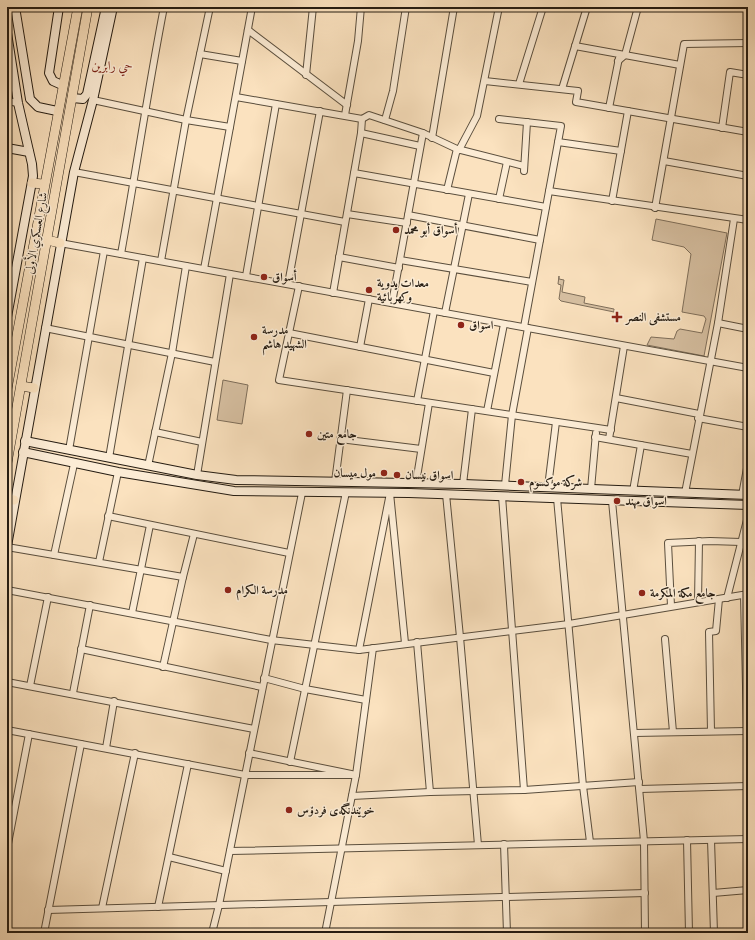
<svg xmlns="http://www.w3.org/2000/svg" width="755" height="940" font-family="'IM FELL Double Pica',Amiri,serif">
	<rect width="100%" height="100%" fill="#fbe2bf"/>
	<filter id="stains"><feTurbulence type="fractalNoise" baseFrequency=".005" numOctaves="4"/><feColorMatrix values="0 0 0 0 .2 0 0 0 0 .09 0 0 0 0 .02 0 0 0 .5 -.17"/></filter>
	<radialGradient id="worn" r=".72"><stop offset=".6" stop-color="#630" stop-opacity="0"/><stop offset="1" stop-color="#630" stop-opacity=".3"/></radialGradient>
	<g fill="#d7c0a2" stroke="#7e6e5a">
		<polygon points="656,219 727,233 704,356 647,345 651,337 674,339 677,331 680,329 702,333 706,319 704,316 682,312 691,254 684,247 652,240"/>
		<polygon points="559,276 559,279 564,280 562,292 585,297 584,303 614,309 614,312 561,301 559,299 561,285 558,284"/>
		<polygon points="223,380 248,385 242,424 217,420"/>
	</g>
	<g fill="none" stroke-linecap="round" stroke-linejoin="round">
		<defs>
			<g id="street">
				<polyline points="747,7 748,10"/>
				<polyline points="248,30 347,105"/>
				<polyline points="575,46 680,65"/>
				<polyline points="200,54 242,61"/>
				<polyline points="618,61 625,55 638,7"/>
				<polyline points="306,75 313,7"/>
				<polyline points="485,81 578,91 576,102 748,132"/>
				<polyline points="519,84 543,7"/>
				<polyline points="562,89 587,7"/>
				<polyline points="236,97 362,119 369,115 423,133"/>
				<polyline points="93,100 186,120 230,127"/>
				<polyline points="7,101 18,103"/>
				<polyline points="609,108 619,58"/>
				<polyline points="345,115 358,41 361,7"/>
				<polyline points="499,119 561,126 524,327"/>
				<polyline points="385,120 393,91 406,7"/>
				<polyline points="722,128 730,72 748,75"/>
				<polyline points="361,133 420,146"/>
				<polyline points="432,138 454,7"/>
				<polyline points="558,142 621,151"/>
				<polyline points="459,150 477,116 499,7"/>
				<polyline points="664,161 748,176"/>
				<polyline points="524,171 527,122"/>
				<polyline points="74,172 345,222"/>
				<polyline points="354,173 546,207"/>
				<polyline points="447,190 457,149"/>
				<polyline points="549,191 748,220"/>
				<polyline points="499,199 507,162"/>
				<polyline points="612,201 628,111"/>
				<polyline points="655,208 684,44 748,43"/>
				<polyline points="347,214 407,223"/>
				<polyline points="408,215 540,240"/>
				<polyline points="60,243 748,368"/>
				<path d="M121 254C136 171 148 89 164 7"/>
				<polyline points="339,257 399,268"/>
				<polyline points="400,260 532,282"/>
				<polyline points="161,261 186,120 210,7"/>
				<polyline points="204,269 252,7"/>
				<polyline points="246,276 276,104"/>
				<polyline points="288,284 320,111"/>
				<polyline points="299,286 279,380 611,430"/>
				<polyline points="333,293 361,133 362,119"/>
				<polyline points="392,303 423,133 457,149 524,166"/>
				<polyline points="445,313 469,194"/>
				<polyline points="718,323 748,329"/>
				<polyline points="45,328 215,362"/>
				<polyline points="289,333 494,373"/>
				<polyline points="360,347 369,299"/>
				<polyline points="616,398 699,414"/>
				<polyline points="417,401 434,311"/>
				<polyline points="487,411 504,324"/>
				<polyline points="698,418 748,427"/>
				<polyline points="155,432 202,442"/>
				<polyline points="595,437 692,454"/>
				<polyline points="340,439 421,449"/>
				<polyline points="609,439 624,346"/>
				<polyline points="69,450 104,251"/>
				<polyline points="109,458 143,258"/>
				<polyline points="148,466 172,353 186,266"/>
				<polyline points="197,475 230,274"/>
				<polyline points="335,482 347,390"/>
				<polyline points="416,483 429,403"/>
				<polyline points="463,484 472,409"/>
				<polyline points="505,485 512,415 528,328"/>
				<polyline points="548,487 556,422"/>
				<polyline points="591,489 596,433"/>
				<polyline points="633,491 641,445"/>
				<polyline points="685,493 718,323 734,219"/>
				<polyline points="446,494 460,637 478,845"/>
				<polyline points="742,495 748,463"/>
				<polyline points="502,496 524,790"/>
				<polyline points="557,498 583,786 590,842"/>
				<polyline points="612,501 644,841 645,933"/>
				<polyline points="108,516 289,553"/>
				<polyline points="7,547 183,577"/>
				<polyline points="54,555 74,464"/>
				<polyline points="99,562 118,472"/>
				<polyline points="7,590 271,640 359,650 569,624 748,594"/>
				<polyline points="744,595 747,732"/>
				<polyline points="727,598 748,516"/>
				<polyline points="698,602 699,541"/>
				<polyline points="671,606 668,543 710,541 741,542"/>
				<polyline points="132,613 150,525"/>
				<polyline points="665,639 673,732"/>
				<polyline points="417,642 430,792"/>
				<polyline points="81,649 262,687"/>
				<polyline points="359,650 390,493 405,643"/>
				<polyline points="163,667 183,577 194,534"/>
				<polyline points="264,678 305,689 366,700"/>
				<polyline points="7,682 254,729"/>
				<polyline points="30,686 48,597"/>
				<polyline points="73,693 90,605"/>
				<polyline points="7,730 245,775 356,775 249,753"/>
				<polyline points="711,731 709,632 716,631 719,599"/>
				<polyline points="634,733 748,731"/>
				<polyline points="106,748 114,701"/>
				<polyline points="290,762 346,492"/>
				<polyline points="640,789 748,786"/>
				<polyline points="352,796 430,792 524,790 639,782"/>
				<polyline points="687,840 689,933"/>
				<polyline points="711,840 714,933"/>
				<polyline points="504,844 507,933"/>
				<polyline points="7,849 29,734"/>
				<polyline points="230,851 748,839"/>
				<polyline points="169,857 226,871"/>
				<polyline points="713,893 748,890"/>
				<polyline points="158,907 188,764"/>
				<polyline points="102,908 135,753"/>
				<polyline points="48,910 645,893"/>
				<polyline points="44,933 81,744"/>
				<polyline points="212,933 219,905 302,493"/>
				<polyline points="325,933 356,775 373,648"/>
			</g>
			<g id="secondary">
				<polyline points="15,7 30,99 38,107 57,111"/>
				<polyline points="59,7 49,73 53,81 62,85"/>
				<polyline points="7,33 18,103 32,164 33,176 7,317"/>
				<polyline points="72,98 83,99 87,94 106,7"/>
				<polyline points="7,148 29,152"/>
				<polyline points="25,441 197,475 236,480 463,484 748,495"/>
				<polyline points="23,452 118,472 234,491 409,493 748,505"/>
				<polyline points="7,546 74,172 93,100 113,7"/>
			</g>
			<g id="primary">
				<polyline points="32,183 43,184"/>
				<polyline points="47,240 60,243"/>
				<polyline points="21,386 34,388"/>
				<polyline points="7,389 78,7"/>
				<polyline points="7,463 88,7"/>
				<polyline points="7,499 14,500"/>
			</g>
		</defs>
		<use href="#street" stroke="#5a4e3d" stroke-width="8"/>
		<use href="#secondary" stroke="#251c12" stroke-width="10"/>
		<use href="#primary" stroke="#251c12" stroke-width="10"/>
		<use href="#street" stroke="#fcecd5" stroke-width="6"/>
		<use href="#secondary" stroke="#fcecd5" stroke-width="8"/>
		<use href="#primary" stroke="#fbe2bf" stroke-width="9"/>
	</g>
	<g fill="#8f2418" stroke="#fcecd5" stroke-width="1.5">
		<circle cx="396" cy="230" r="4"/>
		<circle cx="264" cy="277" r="4"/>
		<circle cx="369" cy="290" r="4"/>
		<path d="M615 311h4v4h4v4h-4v4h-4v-4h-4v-4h4z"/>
		<circle cx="461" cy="325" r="4"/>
		<circle cx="254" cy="337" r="4"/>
		<circle cx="309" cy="434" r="4"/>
		<circle cx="384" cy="473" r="4"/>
		<circle cx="397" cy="475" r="4"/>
		<circle cx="521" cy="482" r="4"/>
		<circle cx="617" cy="501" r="4"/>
		<circle cx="228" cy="590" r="4"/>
		<circle cx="642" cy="593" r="4"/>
		<circle cx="289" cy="810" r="4"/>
	</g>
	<g text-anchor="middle" stroke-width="3" stroke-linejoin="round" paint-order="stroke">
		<g font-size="12" font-weight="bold" fill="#251c12" stroke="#fcecd5" text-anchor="start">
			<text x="404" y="234">أسواق أبو محمد</text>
			<text x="272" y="281">أسواق</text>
			<text x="377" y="287">معدات يدوية<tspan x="377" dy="14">وكهربائية</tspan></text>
			<text x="626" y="321">مستشفى النصر</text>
			<text x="469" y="329">اسواق</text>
			<text x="262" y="334">مدرسة<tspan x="262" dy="14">الشهيد هاشم</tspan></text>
			<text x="317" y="438">جامع متين</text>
			<text x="376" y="477" text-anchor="end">مول ميسان</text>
			<text x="405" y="479">اسواق نيسان</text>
			<text x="529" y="486">شركة موكسوم</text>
			<text x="625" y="505">اسواق مهند</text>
			<text x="236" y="594">مدرسة الكرام</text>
			<text x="650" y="597">جامع مكة المكرمة</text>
			<text x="297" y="814">خوێندنگەی فردۆس</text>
		</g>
		<g font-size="12" fill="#251c12" stroke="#fcecd5">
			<text transform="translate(36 233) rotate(-80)" y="4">شارع العسكري الأولى</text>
		</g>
		<g font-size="13" fill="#7a1f14" stroke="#fcecd5">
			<text x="112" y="70">حي رابرين</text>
		</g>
	</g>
	<rect width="755" height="940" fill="none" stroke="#fbe2bf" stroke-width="24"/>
	<rect x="8" y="8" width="739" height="924" fill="none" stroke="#251c12" stroke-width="2"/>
	<rect x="12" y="12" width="731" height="916" fill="none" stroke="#251c12"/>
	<rect width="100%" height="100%" filter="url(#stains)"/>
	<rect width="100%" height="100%" fill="url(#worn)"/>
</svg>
